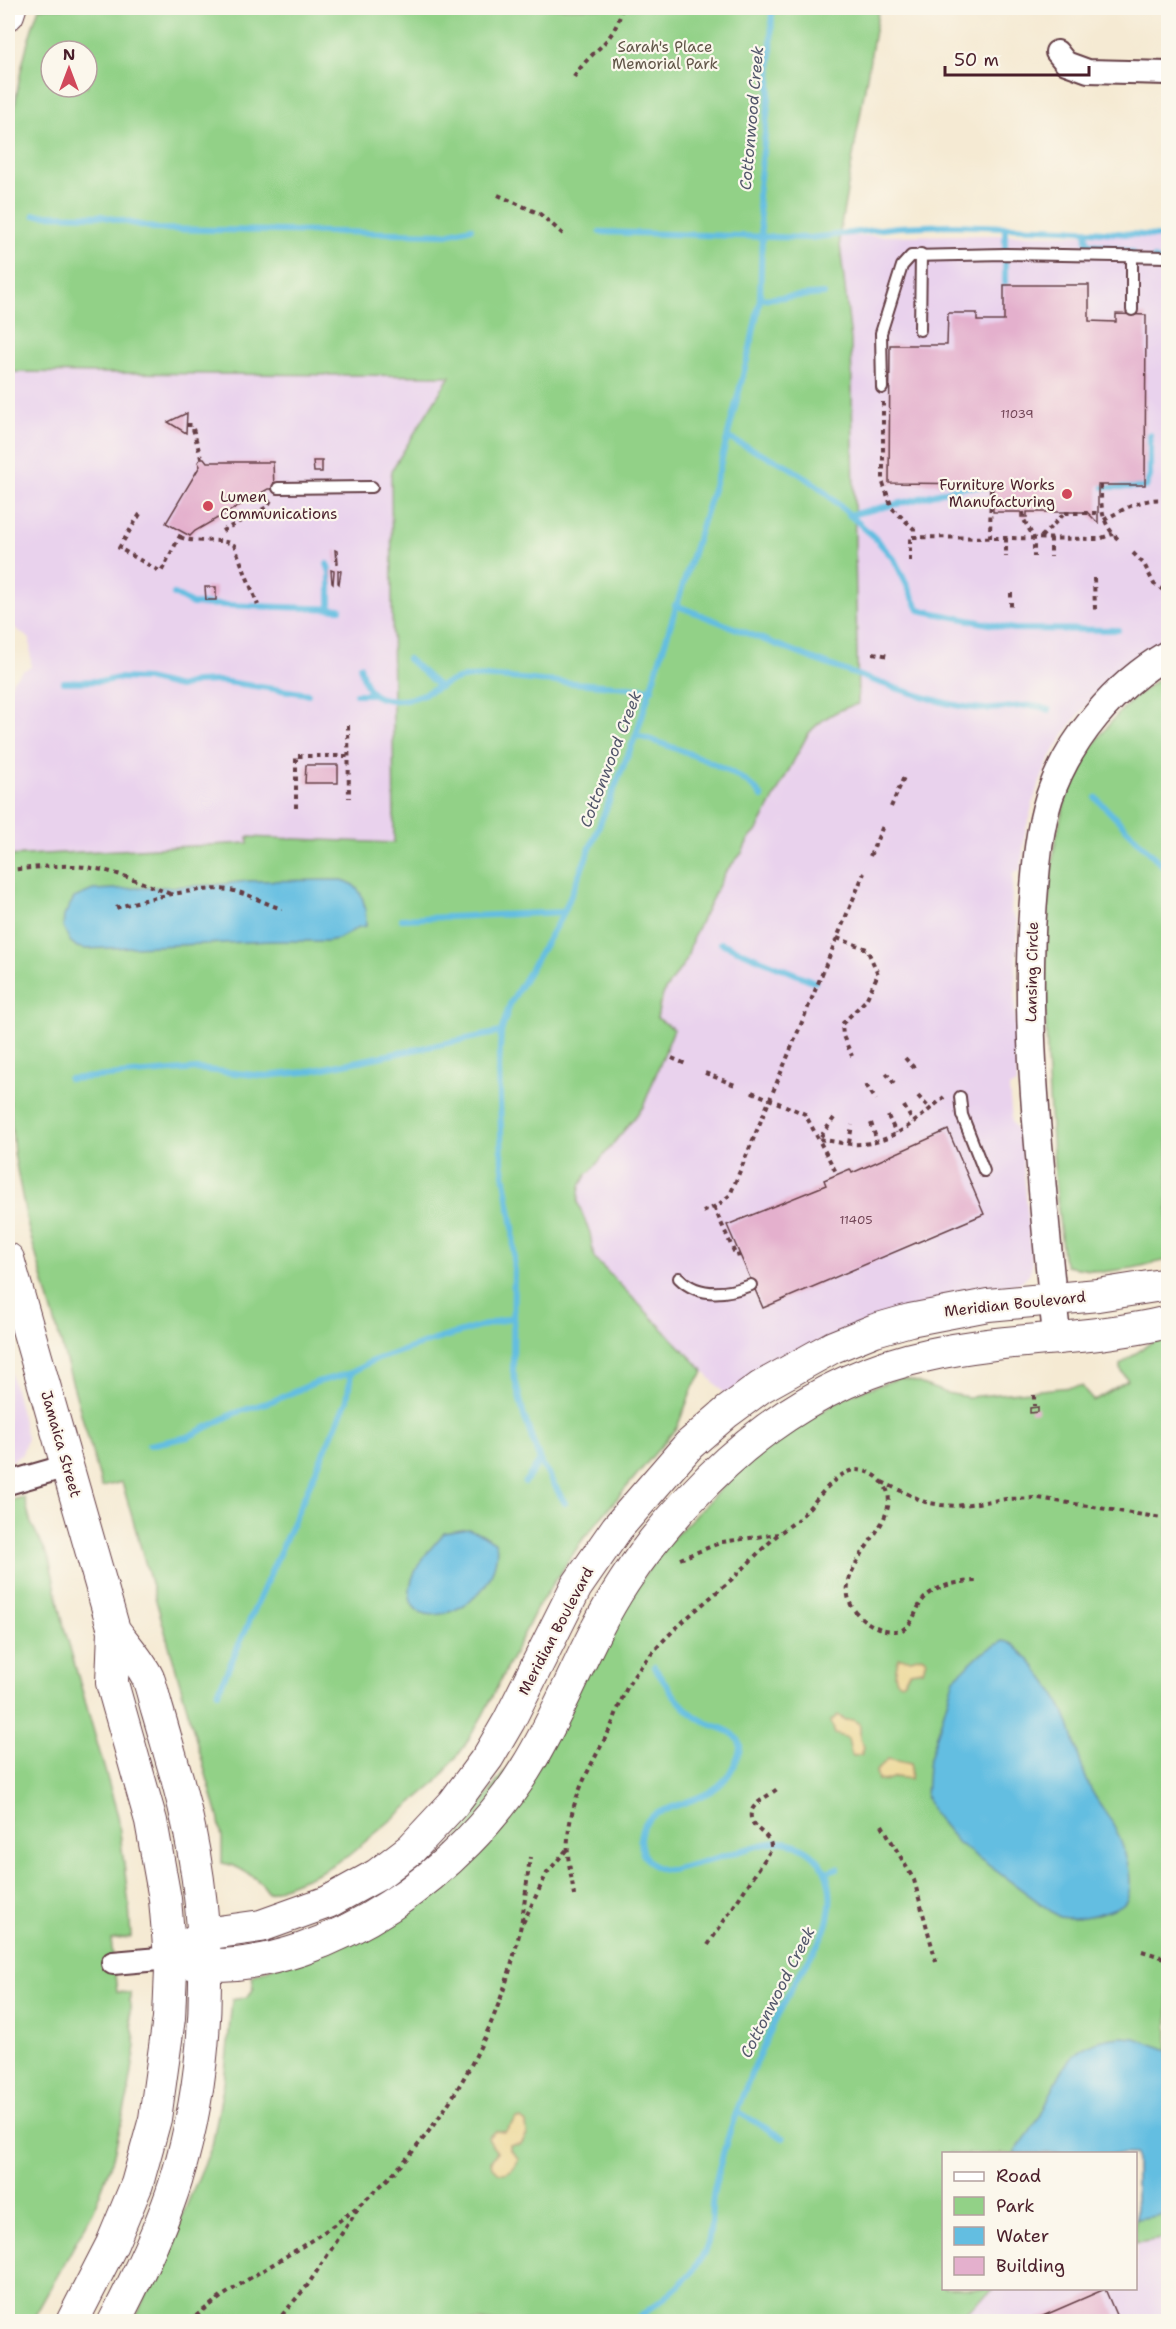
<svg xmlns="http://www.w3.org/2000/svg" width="1176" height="2329" font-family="'Shantell Sans',sans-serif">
	<rect width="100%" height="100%" fill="#fbf7ec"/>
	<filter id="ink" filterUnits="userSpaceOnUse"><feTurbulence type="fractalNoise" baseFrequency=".0167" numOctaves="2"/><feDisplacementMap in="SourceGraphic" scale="12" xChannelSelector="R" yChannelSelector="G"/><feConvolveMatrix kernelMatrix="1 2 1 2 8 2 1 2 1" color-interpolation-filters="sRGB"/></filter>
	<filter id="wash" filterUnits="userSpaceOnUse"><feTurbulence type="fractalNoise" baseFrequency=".008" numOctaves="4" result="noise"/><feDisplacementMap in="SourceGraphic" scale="24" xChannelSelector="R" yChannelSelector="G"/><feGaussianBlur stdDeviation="1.35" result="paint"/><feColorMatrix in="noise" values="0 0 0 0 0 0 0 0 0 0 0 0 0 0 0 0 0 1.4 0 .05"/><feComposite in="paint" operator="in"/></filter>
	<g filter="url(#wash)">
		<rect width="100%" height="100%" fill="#f5ead3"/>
		<g fill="#e9d2ed" fill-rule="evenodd">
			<path d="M39 8 450 376 391 471 394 844 248 837V843L8 856V693L13 680 22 671 31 667 30 639 16 629 8 616 9 158 14 99 26 49ZM51 51H87V87H51Z"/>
			<polygon points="1168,234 1168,638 1116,674 1093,697 1066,731 1049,760 1036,792 1025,833 1021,869 1013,874 1011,912 1017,921 1015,1011 1017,1083 1009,1088 1012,1122 1021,1137 1032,1266 1029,1274 1021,1282 1011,1286 1002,1286 998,1292 727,1397 704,1371 594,1258 578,1203 578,1194 584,1178 592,1171 657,1018 665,990 686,961 693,937 726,871 742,853 748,840 756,832 808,734 819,723 830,715 858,704 851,340 839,236"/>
			<polygon points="8,1361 27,1438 22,1454 8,1464"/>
			<polygon points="1168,2238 1168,2321 954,2322 994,2289 1136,2288 1136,2243"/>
		</g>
		<g fill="#92d187" stroke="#6e7859" stroke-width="1.5" fill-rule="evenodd">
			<path d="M39 8H879L839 236 851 340 858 704C838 709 822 718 808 734L756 832 748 840 742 853 726 871 693 937 686 961 665 990 660 1003 657 1018 674 1029 643 1107 591 1171 587 1174 580 1186 578 1203 590 1233 594 1258 704 1371 694 1385 677 1427 583 1539 537 1608 483 1715 464 1747 437 1782 348 1856 318 1873 268 1893C263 1880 235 1864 222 1863V1838L218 1816 122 1482 102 1487 28 1227 14 1154 8 1082V856L248 843V837L394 843 391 471 450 376 8 372C8 327 8 283 8 238 8 159 11 83 39 8ZM51 51H87V87H51Z"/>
			<path d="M1168 673V1260L1133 1268 1102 1272 1066 1266 1063 1257C1051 1143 1041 1028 1048 913 1051 871 1054 829 1070 789 1090 741 1124 700 1168 673Z"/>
			<polygon points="1168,1335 1168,2238 1136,2243 1136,2154 944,2154 944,2288 994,2289 954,2321 133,2322 166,2253 212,2146 224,2083 232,2000 247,1997 254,1989 252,1976 404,1911 615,1618 663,1548 761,1448 849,1395 900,1378 911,1380 946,1393 968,1397 1082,1386 1093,1401 1128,1380 1120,1369 1120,1365 1149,1344"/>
			<polygon points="24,1497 31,1523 49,1558 64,1627 118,1816 129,1905 131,1937 111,1940 117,1992 130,1993 130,2015 136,2046 128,2095 113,2158 93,2212 32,2321 8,2322 8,1501"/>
		</g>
		<g fill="#eeda9e" stroke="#9c7c64" stroke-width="1.5">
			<polygon points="921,1656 926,1659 923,1670 910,1672 902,1683 897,1681 895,1675 898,1658 911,1659"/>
			<polygon points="838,1715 845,1720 854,1720 860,1724 860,1739 864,1747 861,1755 853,1756 851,1753 848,1738 835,1734 831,1721"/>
			<polygon points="888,1759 911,1764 910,1779 895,1777 884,1781 878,1780 876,1771"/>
			<path d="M516 2119H521L526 2123 527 2134 521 2144 510 2145V2150L518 2158C517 2167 509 2174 500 2173L492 2167 491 2161 497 2152 490 2143 488 2137 496 2131 505 2132Z"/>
		</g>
		<g fill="#63bee1" stroke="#566e86" stroke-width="1.5">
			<path d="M342 880C364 885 366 907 366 926L359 927 338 939 327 941H271L86 949 77 947 70 941 63 926 64 916 74 898 93 890 214 885 248 881Z"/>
			<path d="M468 1529 482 1534 496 1543C498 1552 496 1561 493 1570 476 1621 390 1636 414 1574 421 1558 433 1546 444 1533Z"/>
			<path d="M1003 1641C1014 1642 1020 1651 1028 1659 1045 1678 1061 1699 1069 1724 1076 1745 1080 1766 1089 1785 1095 1800 1106 1811 1113 1824 1122 1841 1139 1886 1124 1903 1119 1908 1110 1910 1104 1912 1089 1917 1074 1920 1059 1917L958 1843 933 1813 926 1796 928 1765 954 1678 979 1655Z"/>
			<path d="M1123 2037 1135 2038 1168 2050V2214L1136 2219V2154L1014 2153C1024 2140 1035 2126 1043 2111 1063 2068 1068 2041 1123 2037Z"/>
		</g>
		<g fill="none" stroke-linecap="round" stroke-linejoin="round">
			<g stroke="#63bee1" stroke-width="6">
				<polyline points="34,215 101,216 158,229 447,234 471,228"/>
				<polyline points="1005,227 1005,285"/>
				<polyline points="1086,230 1087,243 1132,252"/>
				<polyline points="600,232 810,238 898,227 951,225 1065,229 1168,237"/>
				<polyline points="1154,258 1168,267"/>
				<polyline points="760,299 824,294"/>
				<polyline points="728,438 786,465 818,486 874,537 894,559 919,610 1014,629 1118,630"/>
				<polyline points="1104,487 1146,487 1150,476 1150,435"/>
				<polyline points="849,515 910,501 960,487 987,487"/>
				<polyline points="327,564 330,572 330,608"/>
				<polyline points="174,594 192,604 340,609"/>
				<path d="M675 605C765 639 853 678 946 703 959 706 973 709 986 709 1007 709 1030 701 1049 710"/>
				<polyline points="408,659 440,687"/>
				<path d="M360 666C365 683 367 696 386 699 420 706 438 680 469 677 493 675 518 679 542 681 579 683 615 686 652 689"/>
				<polyline points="64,682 105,681 119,678 146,679 179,687 196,682 220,681 308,694"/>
				<polyline points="356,694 373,694"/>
				<path d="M636 735C668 746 744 769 762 797"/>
				<polyline points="1096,798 1168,871"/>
				<polyline points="402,919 564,912"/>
				<polyline points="721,943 815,982"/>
				<polyline points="69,1079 197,1069 265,1076 305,1072 501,1032"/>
				<polyline points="149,1445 188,1437 235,1413 275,1400 317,1382 351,1373 372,1361 434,1340 513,1317"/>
				<polyline points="525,1482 540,1461"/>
				<polyline points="565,1503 540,1461 524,1416 513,1371 514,1253 513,1227 502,1162 499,1067 501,1032 510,1004 564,912 636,735 719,470 750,348 760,299 762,237 758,196 770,89 772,8"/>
				<polyline points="218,1692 347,1400 351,1373"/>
				<polyline points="826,1872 838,1868"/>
				<polyline points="738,2112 783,2138"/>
				<path d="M634 2322C656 2303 685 2286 700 2260 715 2236 709 2216 714 2190 728 2122 760 2049 792 1987 803 1965 822 1944 828 1919 833 1897 831 1871 814 1856 806 1848 793 1842 781 1842 766 1842 751 1848 737 1852 716 1858 693 1865 671 1870 644 1872 629 1837 650 1818 655 1813 663 1811 670 1808 696 1798 720 1794 733 1767 736 1760 741 1752 740 1745 738 1730 714 1727 703 1721 681 1709 668 1687 654 1667"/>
			</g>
		</g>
		<g id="blocks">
			<g fill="#e4b0cd">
				<polygon points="1004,285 1089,285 1089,321 1116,322 1116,314 1146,315 1145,485 1098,485 1098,523 1087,512 1027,512 1027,517 1021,517 1021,512 993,512 993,484 889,483 890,345 947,345 948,313 977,313 977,321 1004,321"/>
				<polygon points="187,413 186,433 168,422"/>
				<polygon points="201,458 204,458 207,462 273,462 274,489 268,489 195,531 190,536 166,523 200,466 198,462"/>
				<polygon points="313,461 322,461 322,472 314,472"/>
				<polygon points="335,550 337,551 338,563 336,564"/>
				<polygon points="331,570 334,571 333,584 332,583"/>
				<polygon points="338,570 341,571 339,584 338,583"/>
				<polygon points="205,587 216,587 216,600 206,600"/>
				<polygon points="306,765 338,765 338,783 305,783"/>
				<polygon points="948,1130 984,1214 763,1308 727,1225 826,1185 824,1180 850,1169 852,1173"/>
				<polygon points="1038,1407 1038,1412 1030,1413 1030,1408"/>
				<polygon points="1105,2289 1119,2322 1029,2322"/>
			</g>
		</g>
	</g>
	<g filter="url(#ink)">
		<use href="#blocks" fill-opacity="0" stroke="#643d44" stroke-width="1.5"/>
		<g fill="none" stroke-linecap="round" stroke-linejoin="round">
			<defs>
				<g id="service">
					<polyline points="1132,310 1132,256"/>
					<polyline points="920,330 921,254"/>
					<polyline points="882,388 881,333 902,266 911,256 1005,254 1168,257"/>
					<polyline points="278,488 372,487"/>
					<polyline points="960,1097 962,1115 984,1171"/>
					<path d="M679 1278C699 1298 727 1294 751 1285"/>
				</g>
				<g id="minor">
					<polyline points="1057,52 1066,63 1088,71 1168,73"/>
					<polyline points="8,1483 67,1466"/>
					<polyline points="113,1963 170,1958"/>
				</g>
				<path id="tertiary" d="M1057 1338C1050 1279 1045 1220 1040 1161 1032 1076 1027 991 1033 906 1036 870 1038 833 1049 798 1069 739 1115 685 1168 654"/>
				<g id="secondary">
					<polyline points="8,14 10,8"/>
					<path d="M8 1259 114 1630C125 1645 140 1661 148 1678 152 1688 154 1699 157 1709 164 1732 170 1755 177 1778 213 1909 216 2050 176 2181 161 2229 138 2276 114 2322"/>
					<polyline points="170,1958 204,1934 261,1926 328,1902 377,1875 411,1849 453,1804 488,1757 509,1721 576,1587 617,1528 689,1445 727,1412 761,1387 833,1347 875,1330 910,1320 988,1305 1098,1295 1168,1284"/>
					<path d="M170 1958C182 1961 195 1965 208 1965 333 1967 463 1870 526 1768 563 1709 585 1641 624 1582 659 1528 715 1467 767 1429 815 1394 870 1367 928 1355 1007 1337 1090 1341 1168 1322"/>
					<polyline points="72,2322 112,2244 137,2184 155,2119 169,2018 171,1969 165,1899 151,1821 112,1683 114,1630"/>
				</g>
			</defs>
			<use href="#service" stroke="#643d44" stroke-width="14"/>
			<use href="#minor" stroke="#643d44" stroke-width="26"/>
			<use href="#tertiary" stroke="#643d44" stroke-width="30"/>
			<use href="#secondary" stroke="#643d44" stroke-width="34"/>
			<g stroke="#643d44" stroke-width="4" stroke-dasharray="4.5 4.5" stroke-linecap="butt">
				<path d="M574 77C592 48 614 45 622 8"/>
				<polyline points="498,195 540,214 563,234"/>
				<polyline points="883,402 883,483 892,508 914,529 914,537"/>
				<polyline points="187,425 192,425 201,458"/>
				<path d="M1101 485C1101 509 1101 523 1119 540"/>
				<polyline points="1023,512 1024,520 1034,538 1034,557"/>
				<polyline points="1065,513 1101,513"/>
				<polyline points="140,514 119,548 161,572 182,532"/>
				<path d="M1104 520C1126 508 1143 497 1168 500"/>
				<polyline points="222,531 267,507 271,500"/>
				<path d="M180 537C198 545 216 536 234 545L258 605"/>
				<polyline points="1041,537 1066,512"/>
				<polyline points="990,538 991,484"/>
				<polyline points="1006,538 1006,557"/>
				<polyline points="1051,538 1051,557"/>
				<polyline points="1133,553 1144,564 1154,584 1168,593"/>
				<polyline points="910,561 910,537 1099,539 1113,534"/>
				<polyline points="1094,578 1095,610"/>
				<polyline points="1011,593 1011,609"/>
				<polyline points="873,653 889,656"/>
				<polyline points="348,725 349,798"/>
				<polyline points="891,807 904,777"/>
				<polyline points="296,808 296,756 348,756"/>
				<polyline points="870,856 883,826"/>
				<path d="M8 870C35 868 65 863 92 868 120 872 147 885 173 895"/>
				<path d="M116 908C143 899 208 884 234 891 251 895 266 904 282 909"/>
				<polyline points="837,938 867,949 878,974 866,1000 842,1024 843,1036 852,1056"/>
				<polyline points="672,1058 688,1065"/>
				<polyline points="905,1058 917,1071"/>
				<polyline points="705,1073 735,1085"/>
				<polyline points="886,1073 897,1087"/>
				<polyline points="866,1085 876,1100"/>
				<polyline points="752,1092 805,1114 837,1174"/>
				<polyline points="918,1096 930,1109"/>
				<polyline points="904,1106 913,1122"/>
				<polyline points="888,1116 896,1133"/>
				<path d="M834 1118 819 1139C833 1141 848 1145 862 1144 893 1143 921 1117 944 1097"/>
				<polyline points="871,1123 877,1141"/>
				<polyline points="849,1143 852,1125"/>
				<polyline points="714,1207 736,1256 740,1255"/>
				<polyline points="703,1212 718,1205 730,1195 864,873"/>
				<polyline points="1034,1395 1034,1406"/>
				<polyline points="882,1482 925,1502 941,1505 956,1506 1006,1499 1038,1498 1168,1519"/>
				<polyline points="680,1559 722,1542 778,1534"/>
				<polyline points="882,1825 914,1880 937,1965"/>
				<path d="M574 1896C572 1876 566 1857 568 1838 571 1798 590 1767 608 1733 617 1715 621 1696 632 1679 659 1639 695 1611 731 1580 745 1568 756 1554 770 1542 778 1533 789 1527 798 1519 814 1506 833 1472 855 1470 864 1470 874 1473 880 1480 920 1520 807 1575 864 1620 875 1628 888 1633 902 1630 913 1624 914 1614 920 1604 931 1585 960 1581 980 1581"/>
				<polyline points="523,1923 547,1873 568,1848"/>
				<path d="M708 1945 771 1850C773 1834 754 1832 751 1818 748 1803 771 1796 779 1787"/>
				<polyline points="1142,1951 1168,1959"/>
				<path d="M189 2322C236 2281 294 2256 343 2218 429 2153 491 2051 516 1947 524 1917 526 1887 530 1857"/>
				<polyline points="276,2322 307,2286 360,2206"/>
			</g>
			<use href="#service" stroke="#fff" stroke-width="10"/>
			<use href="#minor" stroke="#fff" stroke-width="22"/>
			<use href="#tertiary" stroke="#fff" stroke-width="27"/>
			<use href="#secondary" stroke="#fff" stroke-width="32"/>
		</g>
	</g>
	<g fill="#d1495b" stroke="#fbf7ec" stroke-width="2">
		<circle cx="1067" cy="494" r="6"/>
		<circle cx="208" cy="506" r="6"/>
	</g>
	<g text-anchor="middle" stroke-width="4.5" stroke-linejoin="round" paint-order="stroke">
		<g font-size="12" fill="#704354">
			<text x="1017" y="418">11039</text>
			<text x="856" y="1224">11405</text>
		</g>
		<g font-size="15" fill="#605447" stroke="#fbf7ec">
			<text x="665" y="52">Sarah's Place<tspan x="665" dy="17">Memorial Park</tspan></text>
		</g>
		<g font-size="15" fill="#4a1f2b" stroke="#fbf7ec" text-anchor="end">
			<text x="1055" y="490">Furniture Works<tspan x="1055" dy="17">Manufacturing</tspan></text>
			<text x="220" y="502" text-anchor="start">Lumen<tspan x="220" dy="17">Communications</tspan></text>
		</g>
		<g font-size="15" fill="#4a1f2b" stroke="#fbf7ec">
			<text transform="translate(1032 972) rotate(-89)" y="5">Lansing Circle</text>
			<text transform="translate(1015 1304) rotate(-6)" y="5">Meridian Boulevard</text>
			<text transform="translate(61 1444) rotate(74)" y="5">Jamaica Street</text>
			<text transform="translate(556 1631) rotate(-62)" y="5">Meridian Boulevard</text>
		</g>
		<g font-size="16" font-style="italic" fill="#53576b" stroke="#fbf7ec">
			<text transform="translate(751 118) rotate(-85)" y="6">Cottonwood Creek</text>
			<text transform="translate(610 759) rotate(-69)" y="6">Cottonwood Creek</text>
			<text transform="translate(777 1992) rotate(-63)" y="6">Cottonwood Creek</text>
		</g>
	</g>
	<rect width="1176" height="2329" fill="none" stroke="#fbf7ec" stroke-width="30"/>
	<rect x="942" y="2152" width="195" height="138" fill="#fbf7ec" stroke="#b4a19f" stroke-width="1.5"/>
	<rect x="954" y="2172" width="30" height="9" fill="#ffffff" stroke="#b4a19f" stroke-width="1.5"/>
	<text x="996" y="2182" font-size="18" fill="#4a1f2b">Road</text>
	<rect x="954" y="2197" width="30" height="18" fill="#92d187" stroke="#b4a19f" stroke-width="1.5"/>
	<text x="996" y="2212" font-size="18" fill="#4a1f2b">Park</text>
	<rect x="954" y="2227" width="30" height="18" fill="#63bee1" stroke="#b4a19f" stroke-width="1.5"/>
	<text x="996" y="2242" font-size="18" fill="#4a1f2b">Water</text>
	<rect x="954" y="2257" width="30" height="18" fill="#e4b0cd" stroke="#b4a19f" stroke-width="1.5"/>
	<text x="996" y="2272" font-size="18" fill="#4a1f2b">Building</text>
	<g transform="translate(69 69)"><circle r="28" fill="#fbf7ec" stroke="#b4a19f" stroke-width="1.5"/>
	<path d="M0-4.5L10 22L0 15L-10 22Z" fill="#d1495b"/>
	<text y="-9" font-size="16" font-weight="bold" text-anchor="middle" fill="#4a1f2b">N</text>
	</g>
	<path d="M945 66v9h144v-9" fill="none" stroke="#4a1f2b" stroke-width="3"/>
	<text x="954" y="66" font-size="18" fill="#4a1f2b" stroke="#fbf7ec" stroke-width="4.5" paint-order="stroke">50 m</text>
</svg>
